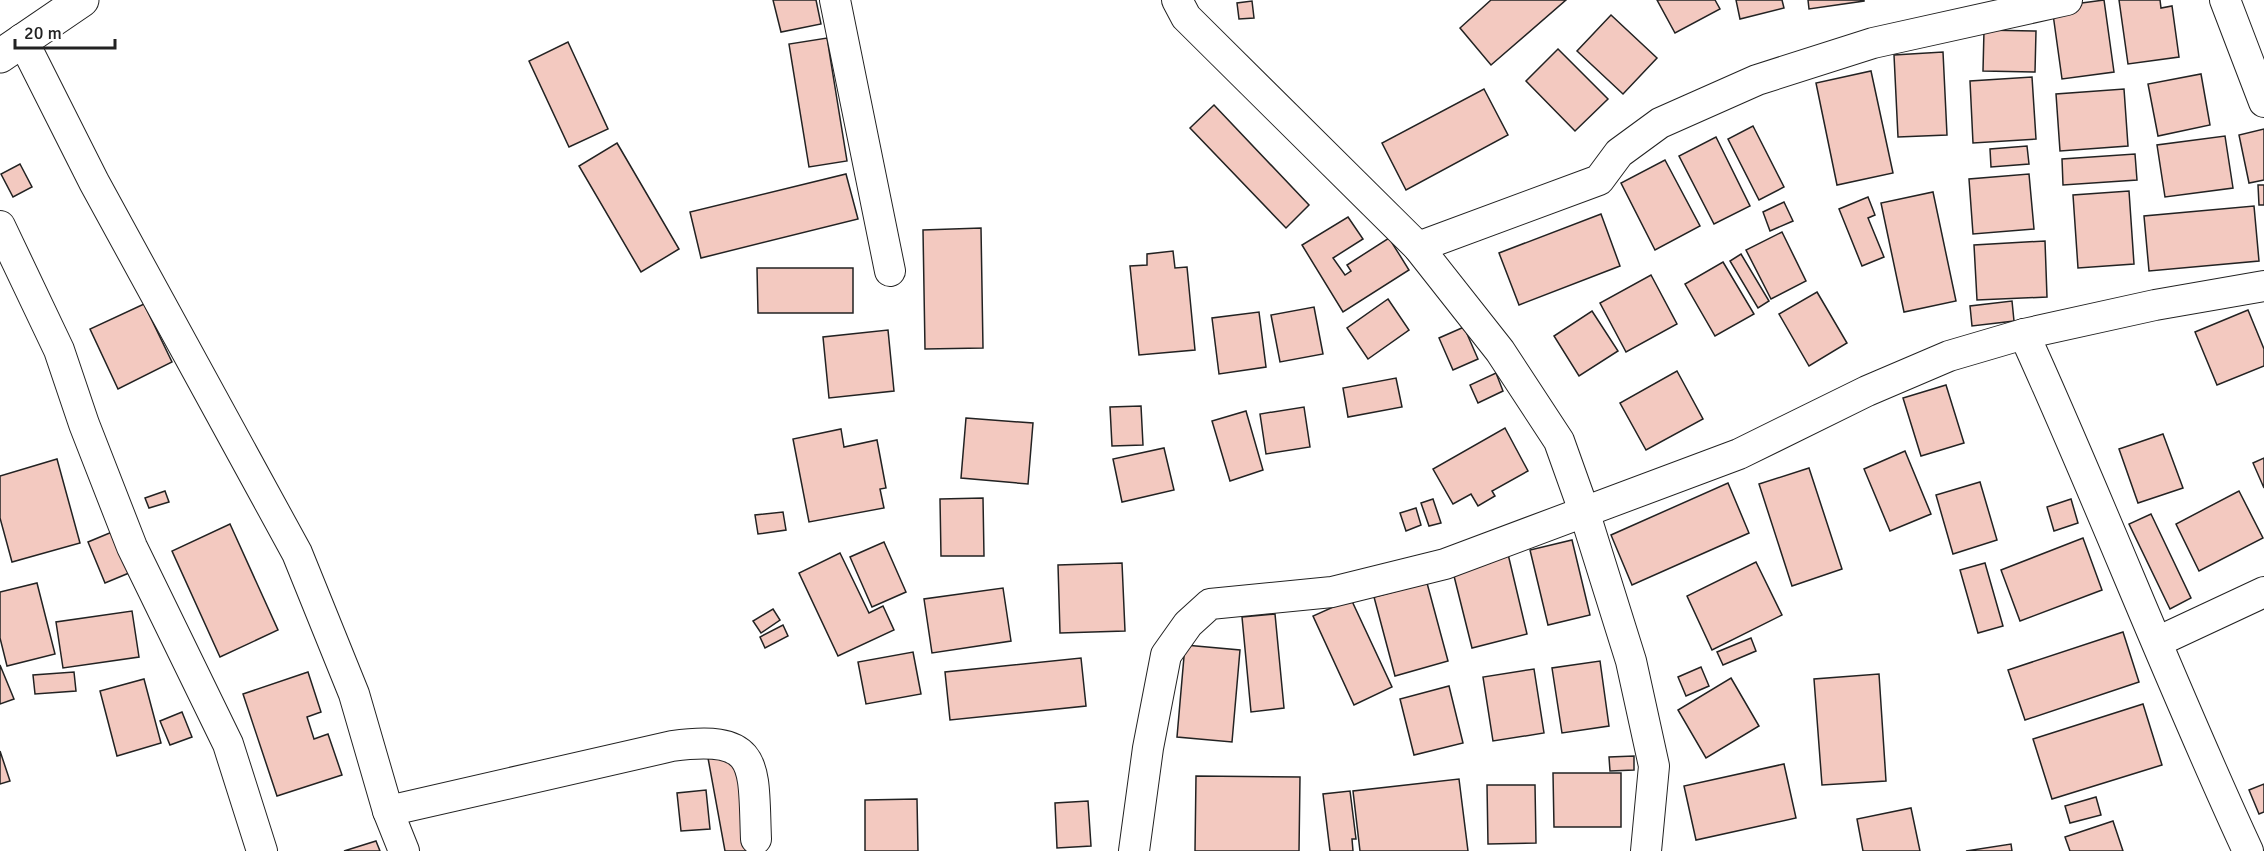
<svg xmlns="http://www.w3.org/2000/svg" width="2264" height="851" font-family="Signika,sans-serif">
	<rect width="100%" height="100%" fill="#fff"/>
	<g fill="#f3c9c0" stroke="#222" stroke-width="1.5">
		<polygon points="773,0 816,0 821,24 781,32"/>
		<polygon points="1491,0 1566,0 1491,65 1460,28"/>
		<polygon points="1657,0 1715,0 1720,9 1675,33"/>
		<polygon points="1736,0 1782,0 1784,8 1740,19"/>
		<polygon points="1808,0 1864,0 1864,1 1809,9"/>
		<polygon points="2104,0 2114,72 2062,79 2052,7"/>
		<polygon points="2119,0 2160,0 2161,8 2172,6 2179,57 2128,64"/>
		<polygon points="1252,1 1254,18 1239,19 1237,3"/>
		<polygon points="1611,15 1657,58 1623,94 1577,51"/>
		<polygon points="1984,30 2036,31 2035,72 1983,71"/>
		<polygon points="827,38 847,161 809,167 789,44"/>
		<polygon points="568,42 608,129 569,147 529,61"/>
		<polygon points="1558,49 1608,99 1575,131 1526,81"/>
		<polygon points="1943,52 1947,135 1898,137 1894,55"/>
		<polygon points="1871,71 1893,173 1837,185 1816,83"/>
		<polygon points="2201,74 2210,125 2158,136 2148,84"/>
		<polygon points="2032,77 2036,139 1973,143 1970,81"/>
		<polygon points="1484,89 1508,135 1406,190 1382,143"/>
		<polygon points="2124,89 2128,146 2060,151 2056,94"/>
		<polygon points="1214,105 1309,205 1286,228 1190,128"/>
		<polygon points="1753,126 1784,187 1759,200 1728,139"/>
		<polygon points="2264,129 2264,180 2249,183 2239,135"/>
		<polygon points="2225,136 2233,188 2165,197 2157,145"/>
		<polygon points="1716,137 1750,206 1714,224 1679,156"/>
		<polygon points="617,143 679,249 641,272 579,166"/>
		<polygon points="2027,146 2029,164 1991,167 1990,149"/>
		<polygon points="2135,154 2137,180 2063,185 2062,159"/>
		<polygon points="1665,160 1700,226 1655,250 1621,183"/>
		<polygon points="20,164 32,187 13,197 1,174"/>
		<polygon points="846,174 858,219 701,258 690,212"/>
		<polygon points="2029,174 2034,229 1973,234 1969,179"/>
		<polygon points="2258,185 2264,185 2264,205 2259,205"/>
		<polygon points="2129,191 2134,264 2078,268 2073,195"/>
		<polygon points="1933,192 1956,301 1904,312 1881,203"/>
		<polygon points="1868,197 1875,215 1868,218 1884,257 1862,266 1839,209"/>
		<polygon points="1784,202 1793,221 1770,231 1763,212"/>
		<polygon points="2254,206 2259,261 2149,271 2144,216"/>
		<polygon points="1601,214 1620,266 1519,305 1499,253"/>
		<polygon points="1348,217 1363,239 1333,258 1345,275 1351,271 1347,265 1389,238 1409,270 1343,312 1302,245"/>
		<polygon points="981,228 983,348 925,349 923,230"/>
		<polygon points="1782,232 1806,281 1771,299 1746,250"/>
		<polygon points="2045,241 2047,297 1977,300 1974,245"/>
		<polygon points="1173,251 1175,268 1187,267 1195,350 1139,355 1130,266 1147,265 1147,254"/>
		<polygon points="1741,254 1769,301 1758,308 1730,261"/>
		<polygon points="1723,262 1754,314 1715,336 1685,284"/>
		<polygon points="757,268 853,268 853,313 758,313"/>
		<polygon points="1651,275 1677,324 1626,352 1600,303"/>
		<polygon points="1817,292 1847,343 1809,366 1779,314"/>
		<polygon points="1388,299 1409,330 1368,359 1347,328"/>
		<polygon points="2012,301 2014,321 1972,326 1970,306"/>
		<polygon points="144,304 172,362 118,389 90,329"/>
		<polygon points="1314,307 1323,354 1280,362 1271,315"/>
		<polygon points="2248,310 2264,349 2264,366 2217,385 2195,332"/>
		<polygon points="1592,311 1618,351 1579,376 1554,336"/>
		<polygon points="1259,312 1266,367 1219,374 1212,318"/>
		<polygon points="1464,327 1478,359 1453,370 1439,338"/>
		<polygon points="888,330 894,391 829,398 823,337"/>
		<polygon points="1677,371 1703,419 1646,450 1620,403"/>
		<polygon points="1496,373 1503,391 1478,403 1470,385"/>
		<polygon points="1396,378 1402,407 1348,417 1343,388"/>
		<polygon points="1946,385 1964,443 1921,456 1903,398"/>
		<polygon points="1141,406 1143,445 1112,446 1110,407"/>
		<polygon points="1304,407 1310,447 1266,454 1260,414"/>
		<polygon points="1246,411 1263,470 1230,481 1212,421"/>
		<polygon points="966,418 1033,423 1028,484 961,478"/>
		<polygon points="1505,428 1528,471 1492,491 1495,496 1478,506 1471,494 1453,504 1433,469"/>
		<polygon points="841,429 844,447 877,440 886,488 880,489 884,508 809,522 793,439"/>
		<polygon points="2163,434 2183,488 2138,503 2119,449"/>
		<polygon points="1164,448 1174,490 1122,502 1113,459"/>
		<polygon points="1905,451 1931,514 1890,531 1864,469"/>
		<polygon points="2264,458 2264,488 2253,463"/>
		<polygon points="57,459 80,543 12,562 0,518 0,476"/>
		<polygon points="1809,468 1842,569 1792,586 1759,484"/>
		<polygon points="1980,482 1997,540 1953,554 1936,495"/>
		<polygon points="1728,483 1749,533 1632,585 1611,535"/>
		<polygon points="165,491 169,502 149,508 145,498"/>
		<polygon points="2239,491 2263,538 2199,571 2176,524"/>
		<polygon points="983,498 984,556 941,556 940,499"/>
		<polygon points="1433,499 1441,523 1429,526 1421,503"/>
		<polygon points="2071,499 2078,523 2054,531 2047,507"/>
		<polygon points="1416,508 1421,525 1406,531 1400,513"/>
		<polygon points="783,512 786,530 758,534 755,515"/>
		<polygon points="2151,514 2191,598 2170,609 2129,524"/>
		<polygon points="230,524 278,630 220,657 172,551"/>
		<polygon points="112,532 129,573 105,583 88,542"/>
		<polygon points="2083,538 2102,590 2020,621 2001,570"/>
		<polygon points="1572,540 1590,615 1548,625 1530,550"/>
		<polygon points="884,542 906,592 872,607 850,557"/>
		<polygon points="840,553 869,613 883,606 894,630 838,656 799,573"/>
		<polygon points="1508,554 1527,634 1472,648 1452,568"/>
		<polygon points="1756,562 1782,615 1712,650 1687,596"/>
		<polygon points="1122,563 1125,631 1060,633 1058,565"/>
		<polygon points="1985,563 2003,626 1978,633 1960,570"/>
		<polygon points="37,583 55,654 7,666 0,638 0,592"/>
		<polygon points="1427,583 1448,661 1395,676 1374,597"/>
		<polygon points="1003,588 1011,641 932,653 924,599"/>
		<polygon points="1351,599 1392,687 1354,705 1313,616"/>
		<polygon points="773,609 780,620 761,633 753,621"/>
		<polygon points="132,611 139,657 63,668 56,622"/>
		<polygon points="1275,614 1284,708 1251,712 1242,617"/>
		<polygon points="783,625 788,636 765,648 760,637"/>
		<polygon points="2123,632 2139,682 2025,720 2008,670"/>
		<polygon points="1751,638 1756,651 1723,665 1717,652"/>
		<polygon points="1185,645 1240,650 1232,742 1177,737"/>
		<polygon points="913,652 921,694 866,704 858,662"/>
		<polygon points="1081,658 1086,706 950,720 945,672"/>
		<polygon points="1600,661 1609,726 1562,733 1552,668"/>
		<polygon points="0,665 14,699 0,704"/>
		<polygon points="1701,667 1709,686 1686,696 1678,677"/>
		<polygon points="1534,669 1544,733 1493,741 1483,677"/>
		<polygon points="74,672 76,691 35,694 33,675"/>
		<polygon points="308,672 321,712 307,717 314,739 328,734 342,775 277,796 243,694"/>
		<polygon points="1879,674 1886,781 1822,785 1814,679"/>
		<polygon points="1731,678 1759,726 1706,758 1678,710"/>
		<polygon points="144,679 161,743 117,756 100,691"/>
		<polygon points="1449,686 1463,743 1414,755 1400,699"/>
		<polygon points="2143,704 2162,765 2052,799 2033,739"/>
		<polygon points="182,712 192,737 170,745 160,721"/>
		<polygon points="0,751 10,781 0,784"/>
		<polygon points="734,753 752,851 725,851 708,758"/>
		<polygon points="1634,756 1634,770 1610,771 1609,757"/>
		<polygon points="1784,764 1796,818 1696,840 1684,786"/>
		<polygon points="1553,773 1621,773 1621,827 1554,827"/>
		<polygon points="1196,776 1300,777 1299,851 1195,851"/>
		<polygon points="1459,779 1468,851 1360,851 1353,791"/>
		<polygon points="2264,784 2264,812 2259,814 2249,790"/>
		<polygon points="1487,785 1535,785 1536,843 1488,844"/>
		<polygon points="706,790 710,829 681,831 677,793"/>
		<polygon points="1350,791 1356,839 1352,839 1353,851 1330,851 1323,794"/>
		<polygon points="2096,797 2101,815 2070,823 2065,806"/>
		<polygon points="917,799 918,851 865,851 865,800"/>
		<polygon points="1088,801 1091,846 1057,848 1055,803"/>
		<polygon points="1911,808 1920,851 1863,851 1857,819"/>
		<polygon points="2113,821 2123,851 2070,851 2065,837"/>
		<polygon points="376,841 380,851 344,851"/>
		<polygon points="2011,844 2012,851 1966,851"/>
	</g>
	<g fill="none" stroke-linecap="round" stroke-linejoin="round">
		<defs>
			<g id="street">
				<polyline points="835,0 890,271"/>
				<polyline points="1177,0 1186,17 1418,247 1500,351 1559,441 1584,511 1631,661 1654,766 1646,851"/>
				<polyline points="2225,0 2264,102"/>
				<polyline points="22,39 94,182 297,553 354,694 388,811 404,851"/>
				<polyline points="0,226 59,350 84,424 132,547 228,744 262,851"/>
				<polyline points="1418,247 1599,180 1619,153 1660,123 1757,80 1873,43 2067,0"/>
				<path d="M2024 334C2102 505 2169 681 2248 851"/>
				<polyline points="2157,642 2264,592"/>
				<path d="M388 811 672 746C761 734 753 765 756 839"/>
				<polyline points="1134,851 1148,748 1166,655 1188,624 1210,604 1332,592 1445,564 1739,454 1867,391 1949,356 2024,334 2155,305 2264,286"/>
			</g>
			<polyline id="secondary" points="0,56 82,0"/>
		</defs>
		<use href="#street" stroke="#222" stroke-width="32"/>
		<use href="#secondary" stroke="#222" stroke-width="35"/>
		<use href="#street" stroke="#fff" stroke-width="30"/>
		<use href="#secondary" stroke="#fff" stroke-width="33"/>
	</g>
	<path d="M15 39v9h100v-9" fill="none" stroke="#222222" stroke-width="3"/>
	<text x="24" y="39" font-size="18" fill="#222222" stroke="#ffffff" stroke-width="4.5" paint-order="stroke">20 m</text>
</svg>
